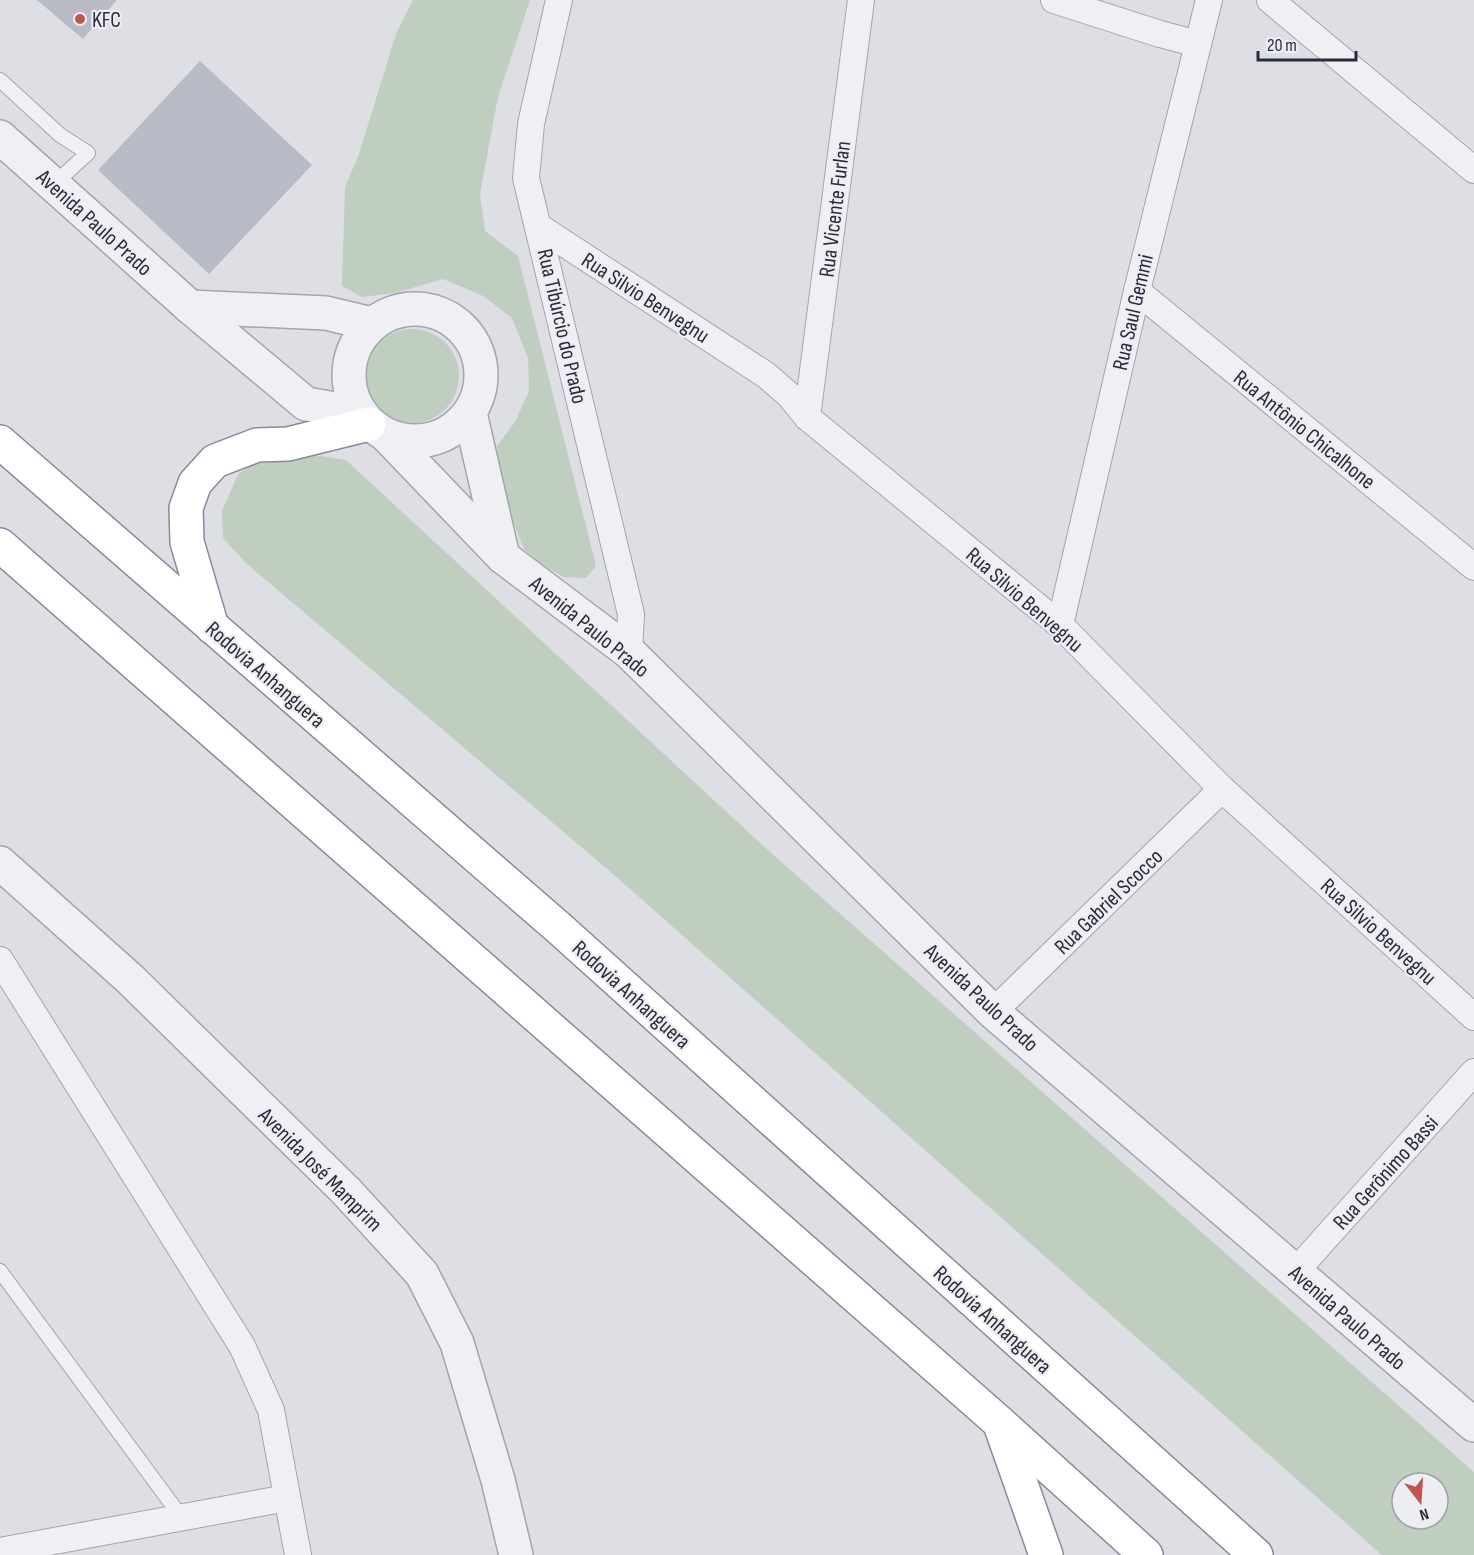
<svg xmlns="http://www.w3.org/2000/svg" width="1474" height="1555" font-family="'Sofia Sans Condensed',sans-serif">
	<rect width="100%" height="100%" fill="#dddfe5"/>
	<g fill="#c0cec0" fill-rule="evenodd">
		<polygon points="413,0 530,0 498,97 480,194 485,231 518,256 596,566 586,578 564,577 543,566 524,549 502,494 497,446 515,422 529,391 528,358 512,318 483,296 443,279 395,293 362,297 342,286 345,187 359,154 396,34"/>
		<circle cx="412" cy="376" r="47"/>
		<path d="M287 451 346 460 770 852 1474 1472V1555H1382L612 873 247 564 223 538 222 511 238 474 260 460ZM1402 1483H1438V1519H1402Z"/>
	</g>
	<g fill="#b8bac5">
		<polygon points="37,0 117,0 83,39"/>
		<polygon points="200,61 312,165 209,274 98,170"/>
	</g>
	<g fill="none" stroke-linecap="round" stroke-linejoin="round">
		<defs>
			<g id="service">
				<polyline points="0,80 60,135 88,153 53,185"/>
				<polyline points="0,1271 182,1518"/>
			</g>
			<g id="minor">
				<polyline points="559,0 531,124 526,178 631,614 629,652"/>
				<polyline points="1054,0 1160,34 1198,44"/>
				<polyline points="1270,0 1474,170"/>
				<polyline points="539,227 766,375 789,395 807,417 1060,625 1222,789 1474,1017"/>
				<polyline points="1137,291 1474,567"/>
				<polyline points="807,417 861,0"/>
				<polyline points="1060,625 1137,291 1209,0"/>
				<polyline points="0,960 242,1346 271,1410 298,1555"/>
				<polyline points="993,1012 1222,789"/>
				<polyline points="1295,1272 1474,1072"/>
				<polyline points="0,1551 287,1498"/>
			</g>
			<g id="tertiary">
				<polyline points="0,137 190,307 306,404 359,413"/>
				<polyline points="190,307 326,313 372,324"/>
				<circle cx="415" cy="375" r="66"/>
				<polyline points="470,413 503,557"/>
				<polyline points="387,436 503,557 629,652 993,1012 1474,1425"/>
				<polyline points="0,863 130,979 346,1191 422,1274 457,1343 498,1480 516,1555"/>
			</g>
			<g id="motorway">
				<polyline points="0,442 560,929 1256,1555"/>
				<polyline points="0,545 1000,1423 1146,1555"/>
				<polyline points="212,627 187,542 186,508 195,483 215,461 257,445 288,444 369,424"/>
				<polyline points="1001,1427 1046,1555"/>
			</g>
		</defs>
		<use href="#service" stroke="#a3a5ae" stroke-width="16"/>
		<use href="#minor" stroke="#a3a5ae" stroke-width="28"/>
		<use href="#tertiary" stroke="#a3a5ae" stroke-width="36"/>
		<use href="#motorway" stroke="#878a9a" stroke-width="36"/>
		<use href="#service" stroke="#f0f0f4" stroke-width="14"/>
		<use href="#minor" stroke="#f0f0f4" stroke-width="26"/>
		<use href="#tertiary" stroke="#f0f0f4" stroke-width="33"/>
		<use href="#motorway" stroke="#fff" stroke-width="33"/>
	</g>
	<circle fill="#be554f" stroke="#edeef3" stroke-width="2" cx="80" cy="19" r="6"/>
	<g text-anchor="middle" stroke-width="4.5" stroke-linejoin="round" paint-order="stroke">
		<g font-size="22" fill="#292b3a" stroke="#edeef3" text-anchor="start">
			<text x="92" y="27">KFC</text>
		</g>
		<g font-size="22" fill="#292b3a" stroke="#edeef3">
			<text transform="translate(834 209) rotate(-83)" y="8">Rua Vicente Furlan</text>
			<text transform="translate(95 222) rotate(42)" y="8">Avenida Paulo Prado</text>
			<text transform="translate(646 297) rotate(33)" y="8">Rua Silvio Benvegnu</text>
			<text transform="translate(1132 312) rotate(-77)" y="8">Rua Saul Gemmi</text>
			<text transform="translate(563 326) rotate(77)" y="8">Rua Tibúrcio do Prado</text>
			<text transform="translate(1305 429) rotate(39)" y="8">Rua Antônio Chicalhone</text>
			<text transform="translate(1025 599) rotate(41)" y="8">Rua Silvio Benvegnu</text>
			<text transform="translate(590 626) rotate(39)" y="8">Avenida Paulo Prado</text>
			<text transform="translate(266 674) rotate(41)" y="8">Rodovia Anhanguera</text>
			<text transform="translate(1108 901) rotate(-44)" y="8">Rua Gabriel Scocco</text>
			<text transform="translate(1379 931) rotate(42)" y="8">Rua Silvio Benvegnu</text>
			<text transform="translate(632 994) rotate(42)" y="8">Rodovia Anhanguera</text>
			<text transform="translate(982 997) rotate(43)" y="8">Avenida Paulo Prado</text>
			<text transform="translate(321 1169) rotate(45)" y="8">Avenida José Mamprim</text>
			<text transform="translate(1385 1172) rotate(-48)" y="8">Rua Gerônimo Bassi</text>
			<text transform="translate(1348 1317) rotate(41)" y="8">Avenida Paulo Prado</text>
			<text transform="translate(993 1319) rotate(42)" y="8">Rodovia Anhanguera</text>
		</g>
	</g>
	<g transform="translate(1420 1501) rotate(163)"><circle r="28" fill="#edeef3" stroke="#9fa0a9" stroke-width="1.5"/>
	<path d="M0-4.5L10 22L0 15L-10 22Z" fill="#be554f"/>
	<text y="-9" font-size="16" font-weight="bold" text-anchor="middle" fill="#292b3a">N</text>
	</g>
	<path d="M1258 51v9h98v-9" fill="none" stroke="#292b3a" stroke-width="3"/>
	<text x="1267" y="51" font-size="18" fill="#292b3a" stroke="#edeef3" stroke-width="4.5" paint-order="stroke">20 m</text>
</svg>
